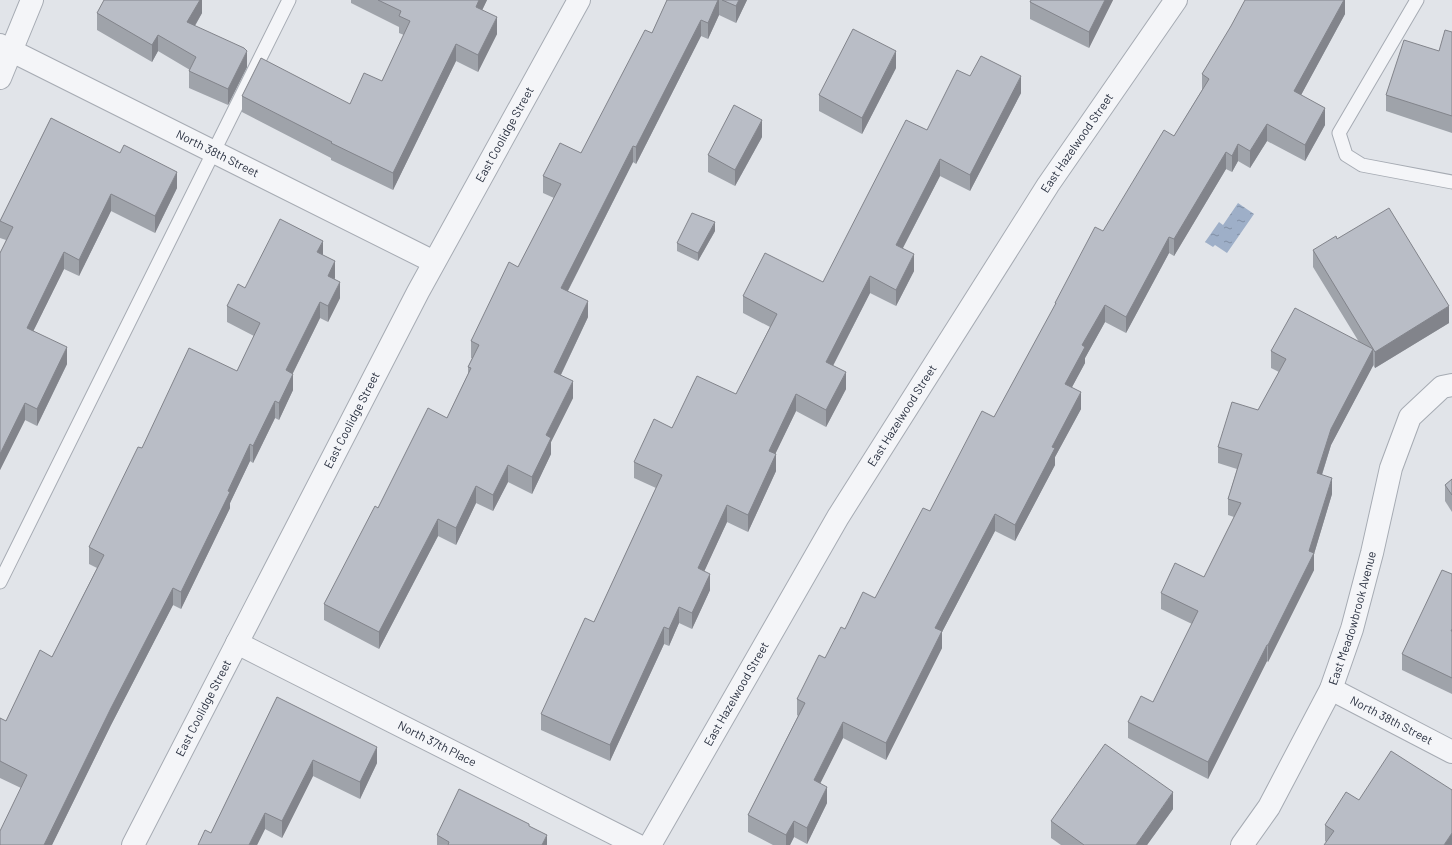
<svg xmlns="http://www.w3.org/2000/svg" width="1452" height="845" font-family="Barlow,sans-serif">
	<defs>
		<pattern id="water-ripples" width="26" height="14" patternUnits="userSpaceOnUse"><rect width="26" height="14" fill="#9eafc8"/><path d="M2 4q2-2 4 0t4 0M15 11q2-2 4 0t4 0" fill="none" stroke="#818fa4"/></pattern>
	</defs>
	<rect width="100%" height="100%" fill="#e1e4e9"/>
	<polygon fill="url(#water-ripples)" points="1238,203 1254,214 1227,253 1215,245 1213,247 1205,242 1219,222 1223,225"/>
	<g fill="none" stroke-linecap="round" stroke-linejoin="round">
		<defs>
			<g id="lane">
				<polyline points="1417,0 1339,133 1346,155 1362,165 1452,182"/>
				<polyline points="0,582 289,0"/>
			</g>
			<g id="street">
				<path id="s1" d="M0 45 434 262"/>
				<polyline points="0,78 32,0"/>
				<path id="s2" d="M237 643 637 845"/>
				<path id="s3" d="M1331 689 1452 752"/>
				<path id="s4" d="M133 845 418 292 579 0"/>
				<path id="s5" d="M650 845 838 517 1048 185 1176 0"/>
				<path id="s6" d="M1242 845 1269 807 1331 689 1352 629 1372 553 1391 468 1410 417 1442 387 1452 385"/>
			</g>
		</defs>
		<use href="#lane" stroke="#a6abb3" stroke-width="15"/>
		<use href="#street" stroke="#a6abb3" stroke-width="24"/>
		<use href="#lane" stroke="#f4f5f8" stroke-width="13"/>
		<use href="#street" stroke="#f4f5f8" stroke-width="22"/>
	</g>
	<g fill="#9fa3aa">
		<polygon points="202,0 202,13 195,26 247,67 228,105 189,88 189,71 190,70 158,51 152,62 97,30 97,13"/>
		<polygon points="351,0 487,0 482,10 497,34 478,72 456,61 393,190 331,160 331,158 242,112 242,96 350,104 382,81 404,35 399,33 399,27 351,3"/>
		<polygon points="667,0 747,0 736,23 719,15 708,39 701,36 636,164 633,162 568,291 588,317 561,375 573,398 551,442 551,454 532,494 508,482 493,511 476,503 456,545 438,536 379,649 324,620 324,604 378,508 447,418 468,374 468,367 472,358 471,358 471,341 518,267 554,198 543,193 543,176 581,153 652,33"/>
		<polygon points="1031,0 1113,0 1089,48 1030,19 1030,2"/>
		<polygon points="1345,0 1345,14 1301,95 1325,125 1305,161 1267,141 1250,168 1238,161 1232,172 1226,169 1174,256 1169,253 1126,333 1105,322 1085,358 1085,363 1072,387 1081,409 1055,457 1055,465 1015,541 995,531 942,632 942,648 886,760 843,738 820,783 827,803 807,844 794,837 790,845 773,845 748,832 748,815 798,716 797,715 797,699 845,629 875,598 930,511 994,417 1055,306 1055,303 1103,231 1174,136 1202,90 1202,74"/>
		<polygon points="1452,32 1452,133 1386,111 1386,95 1439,51"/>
		<polygon points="896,68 862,134 819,111 819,95"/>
		<polygon points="970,76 1021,93 970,191 940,176 903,248 914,271 896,306 870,293 833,366 846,389 826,427 796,411 775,454 776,471 748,532 727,522 704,571 710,590 692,629 679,623 669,646 664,644 610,761 541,730 541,714 594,622 656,488 634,478 634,462 672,428 736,394 770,327 743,313 743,296 823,282 927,130"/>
		<polygon points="51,118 177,188 155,233 111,211 79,276 64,269 33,331 67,364 37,426 25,420 0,470 0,253 6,240 0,238 0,221"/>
		<polygon points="762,137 735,186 708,172 708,155"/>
		<polygon points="715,231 698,261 677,251 677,243"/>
		<polygon points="1337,239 1449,323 1375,368 1373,365 1331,445 1322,475 1332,494 1314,554 1314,570 1268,662 1267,661 1208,779 1128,738 1128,722 1153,702 1192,624 1161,609 1161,593 1204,577 1234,517 1228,515 1228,499 1237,469 1218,463 1218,447 1258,410 1279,372 1271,368 1271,351 1359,342 1313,267 1313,250"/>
		<polygon points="323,255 335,278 334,279 340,298 328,322 320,318 293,373 293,390 279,420 275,418 253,463 250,461 230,503 230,508 181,609 173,605 111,725 52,845 0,845 21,788 0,778 0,718 6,721 52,657 97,568 89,564 89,547 142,448 237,371 254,336 227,322 227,306 245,288"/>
		<polygon points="1452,479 1452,512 1445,501 1445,485"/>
		<polygon points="1452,574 1452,694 1402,670 1402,654"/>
		<polygon points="277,697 377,763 360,799 313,776 282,838 265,829 257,845 198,845 211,833"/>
		<polygon points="1359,800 1326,842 1325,841 1325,825"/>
		<polygon points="1173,809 1147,845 1061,845 1051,838 1051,821"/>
		<polygon points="529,827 547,845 437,845 437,835"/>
	</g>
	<g fill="#82848b">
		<polygon points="200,0 202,0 202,13 187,39 187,22"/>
		<polygon points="479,0 487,0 476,23 476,7"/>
		<polygon points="718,0 719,0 719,15 708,39 708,23"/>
		<polygon points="739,0 747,0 736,23 736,6"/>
		<polygon points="1105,0 1113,0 1089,48 1089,32"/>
		<polygon points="1344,0 1345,0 1345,14 1294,108 1294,91"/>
		<polygon points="497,17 497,34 478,72 478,55"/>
		<polygon points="701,20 701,36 636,164 636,147"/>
		<polygon points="158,35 158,51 152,62 152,45"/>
		<polygon points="456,44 456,61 393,190 393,173"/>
		<polygon points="247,51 247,67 228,105 228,89"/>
		<polygon points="896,51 896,68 862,134 862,118"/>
		<polygon points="1021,76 1021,93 970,191 970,175"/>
		<polygon points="1325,108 1325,125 1305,161 1305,145"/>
		<polygon points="762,120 762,137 735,186 735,170"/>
		<polygon points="1267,124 1267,141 1250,168 1250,151"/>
		<polygon points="1238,144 1238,161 1232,172 1232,156"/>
		<polygon points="633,146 633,162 561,304 561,288"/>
		<polygon points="1226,152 1226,169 1174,256 1174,239"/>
		<polygon points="940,159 940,176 896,261 896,245"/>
		<polygon points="177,172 177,188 155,233 155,216"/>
		<polygon points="111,194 111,211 79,276 79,260"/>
		<polygon points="715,222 715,231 698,261 698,253"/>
		<polygon points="1169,237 1169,253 1126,333 1126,317"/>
		<polygon points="323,241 323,257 317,252"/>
		<polygon points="64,252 64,269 27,344 27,328"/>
		<polygon points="914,254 914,271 896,306 896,290"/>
		<polygon points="335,261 335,278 328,292 328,276"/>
		<polygon points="870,276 870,293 826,379 826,362"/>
		<polygon points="340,282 340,298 328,322 328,306"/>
		<polygon points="588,301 588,317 554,389 554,372"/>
		<polygon points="320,302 320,318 286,387 286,370"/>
		<polygon points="1105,305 1105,322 1085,358 1085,363 1065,400 1065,384 1082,345"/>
		<polygon points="1449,306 1449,323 1375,368 1375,352"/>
		<polygon points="67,347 67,364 37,426 37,409"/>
		<polygon points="1373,349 1373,366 1331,445 1317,490 1317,473 1331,429"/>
		<polygon points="846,372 846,389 826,427 826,410"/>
		<polygon points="293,374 293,390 279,420 279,403"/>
		<polygon points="573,381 573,398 551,442 551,454 532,494 532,477 546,435"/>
		<polygon points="1081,392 1081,409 1055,457 1055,465 1015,541 1015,525 1052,447"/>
		<polygon points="796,394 796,411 769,467 769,451"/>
		<polygon points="275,401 275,418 253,463 253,446"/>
		<polygon points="25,403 25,420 0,470 0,454"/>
		<polygon points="250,444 250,461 230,503 230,508 181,609 181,592"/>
		<polygon points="776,454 776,471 748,532 748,515"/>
		<polygon points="508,465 508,482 493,511 493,495"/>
		<polygon points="1332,478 1332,494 1314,554 1314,570 1268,662 1268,645 1309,551"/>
		<polygon points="476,486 476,503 456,545 456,528"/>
		<polygon points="727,505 727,522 698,585 698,568"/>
		<polygon points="995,514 995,531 942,632 942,648 886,760 886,743 935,628"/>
		<polygon points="438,519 438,536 379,649 379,632"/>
		<polygon points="710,574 710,590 692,629 692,613"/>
		<polygon points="173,588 173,605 111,725 52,845 44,845 111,708"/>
		<polygon points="679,607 679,623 669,646 669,629"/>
		<polygon points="664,627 664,644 610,761 610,745"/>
		<polygon points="1267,645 1267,661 1208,779 1208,762"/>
		<polygon points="843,722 843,738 814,796 814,780"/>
		<polygon points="377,747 377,763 360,799 360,782"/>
		<polygon points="313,760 313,776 282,838 282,821"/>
		<polygon points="827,787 827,803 807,844 807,828"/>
		<polygon points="1173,792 1173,809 1147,845 1136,845"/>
		<polygon points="265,813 265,829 257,845 249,845"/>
		<polygon points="794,821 794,837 790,845 786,845 786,835"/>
		<polygon points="1452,833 1452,845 1444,845"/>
		<polygon points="547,835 547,845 542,845"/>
	</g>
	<g fill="#b9bdc6" stroke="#82848b">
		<polygon points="104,0 200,0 187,22 244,48 247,51 228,89 189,71 196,57 158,35 152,45 97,13"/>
		<polygon points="378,0 479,0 476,7 497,17 478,55 456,44 393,173 331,143 332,142 242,96 261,58 350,104 364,73 382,81 410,21 399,16 401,11"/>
		<polygon points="667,0 718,0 708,23 701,20 636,147 633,146 561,288 588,301 554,372 573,381 546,435 551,438 532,477 508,465 493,495 476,486 456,528 438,519 379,632 324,604 375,506 378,508 428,408 447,418 471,368 468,367 479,345 471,341 509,262 518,267 561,184 543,176 560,143 581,153 645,30 652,33"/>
		<polygon points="722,0 739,0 736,6"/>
		<polygon points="1031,0 1105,0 1089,32 1030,2"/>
		<polygon points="1245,0 1344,0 1294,91 1325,108 1305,145 1267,124 1250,151 1238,144 1232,156 1226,152 1174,239 1169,237 1126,317 1105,305 1082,345 1085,347 1065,384 1081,392 1052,447 1055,448 1015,525 995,514 935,628 942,631 886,743 843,722 814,780 827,787 807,828 794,821 786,835 748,815 805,703 797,699 819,655 825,658 841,627 845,629 863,592 875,598 923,508 930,511 982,411 994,417 1056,303 1055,303 1095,227 1103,231 1164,130 1174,136 1209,79 1202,74 1231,26"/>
		<polygon points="853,29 896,51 862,118 819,95"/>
		<polygon points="1445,30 1452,32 1452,116 1386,95 1404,40 1439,51"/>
		<polygon points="981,56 1021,76 970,175 940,159 896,245 914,254 896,290 870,276 826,362 846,372 826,410 796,394 769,451 776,454 748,515 727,505 698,568 710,574 692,613 679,607 669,629 664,627 610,745 541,714 585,618 594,622 662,475 634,462 654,419 672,428 697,376 736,394 777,314 743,296 765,253 823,282 906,120 927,130 957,70 970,76"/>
		<polygon points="734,105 762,120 735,170 708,155"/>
		<polygon points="51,118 120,153 124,145 177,172 155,216 111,194 79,260 64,252 27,328 67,347 37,409 25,403 0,454 0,253 13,227 0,221"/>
		<polygon points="1389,208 1449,306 1375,352 1313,250 1336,236 1337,239"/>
		<polygon points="692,213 715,222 698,253 677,243"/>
		<polygon points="280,219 323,241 317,252 335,261 328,276 340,282 328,306 320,302 286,370 293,374 279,403 275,401 253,446 250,444 228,491 230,492 181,592 173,588 111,708 44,845 0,845 0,831 27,775 0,761 0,718 6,721 40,650 52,657 104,555 89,547 138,447 142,448 189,348 237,371 260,323 227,306 238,284 245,288"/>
		<polygon points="1295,308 1373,349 1331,429 1317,473 1332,478 1309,551 1314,553 1268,645 1267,645 1208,762 1128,722 1141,696 1153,702 1198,611 1161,593 1175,563 1204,577 1241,503 1228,499 1242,454 1218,447 1232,402 1258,410 1286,359 1271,351"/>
		<polygon points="1452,479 1452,495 1445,485"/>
		<polygon points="1442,570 1452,574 1452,629 1451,631 1452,631 1452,678 1402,654"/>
		<polygon points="277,697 377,747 360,782 313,760 282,821 265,813 249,845 198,845 205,830 211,833"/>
		<polygon points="1105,744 1173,792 1136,845 1084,845 1051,821"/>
		<polygon points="1391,751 1452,790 1452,833 1444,845 1324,845 1334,831 1325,825 1346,792 1359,800"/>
		<polygon points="459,789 529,824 529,826 547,835 542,845 448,845 449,842 437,835"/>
	</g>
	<g text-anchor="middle" stroke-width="3.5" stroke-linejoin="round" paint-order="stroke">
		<g font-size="12" fill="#2a3141" stroke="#f1f3f7">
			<text dy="4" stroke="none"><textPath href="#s4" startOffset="802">East Coolidge Street</textPath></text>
			<text dy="4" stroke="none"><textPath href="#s5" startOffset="822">East Hazelwood Street</textPath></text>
			<text dy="4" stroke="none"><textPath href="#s1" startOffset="243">North 38th Street</textPath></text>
			<text dy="4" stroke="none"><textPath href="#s5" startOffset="498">East Hazelwood Street</textPath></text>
			<text dy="4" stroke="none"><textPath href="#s4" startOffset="478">East Coolidge Street</textPath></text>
			<text dy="4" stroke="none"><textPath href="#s6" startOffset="254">East Meadowbrook Avenue</textPath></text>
			<text dy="4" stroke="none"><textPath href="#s5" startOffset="174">East Hazelwood Street</textPath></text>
			<text dy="4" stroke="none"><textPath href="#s4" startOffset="154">East Coolidge Street</textPath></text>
			<text dy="4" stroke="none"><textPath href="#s3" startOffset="68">North 38th Street</textPath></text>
			<text dy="4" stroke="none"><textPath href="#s2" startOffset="224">North 37th Place</textPath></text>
		</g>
	</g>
</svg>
